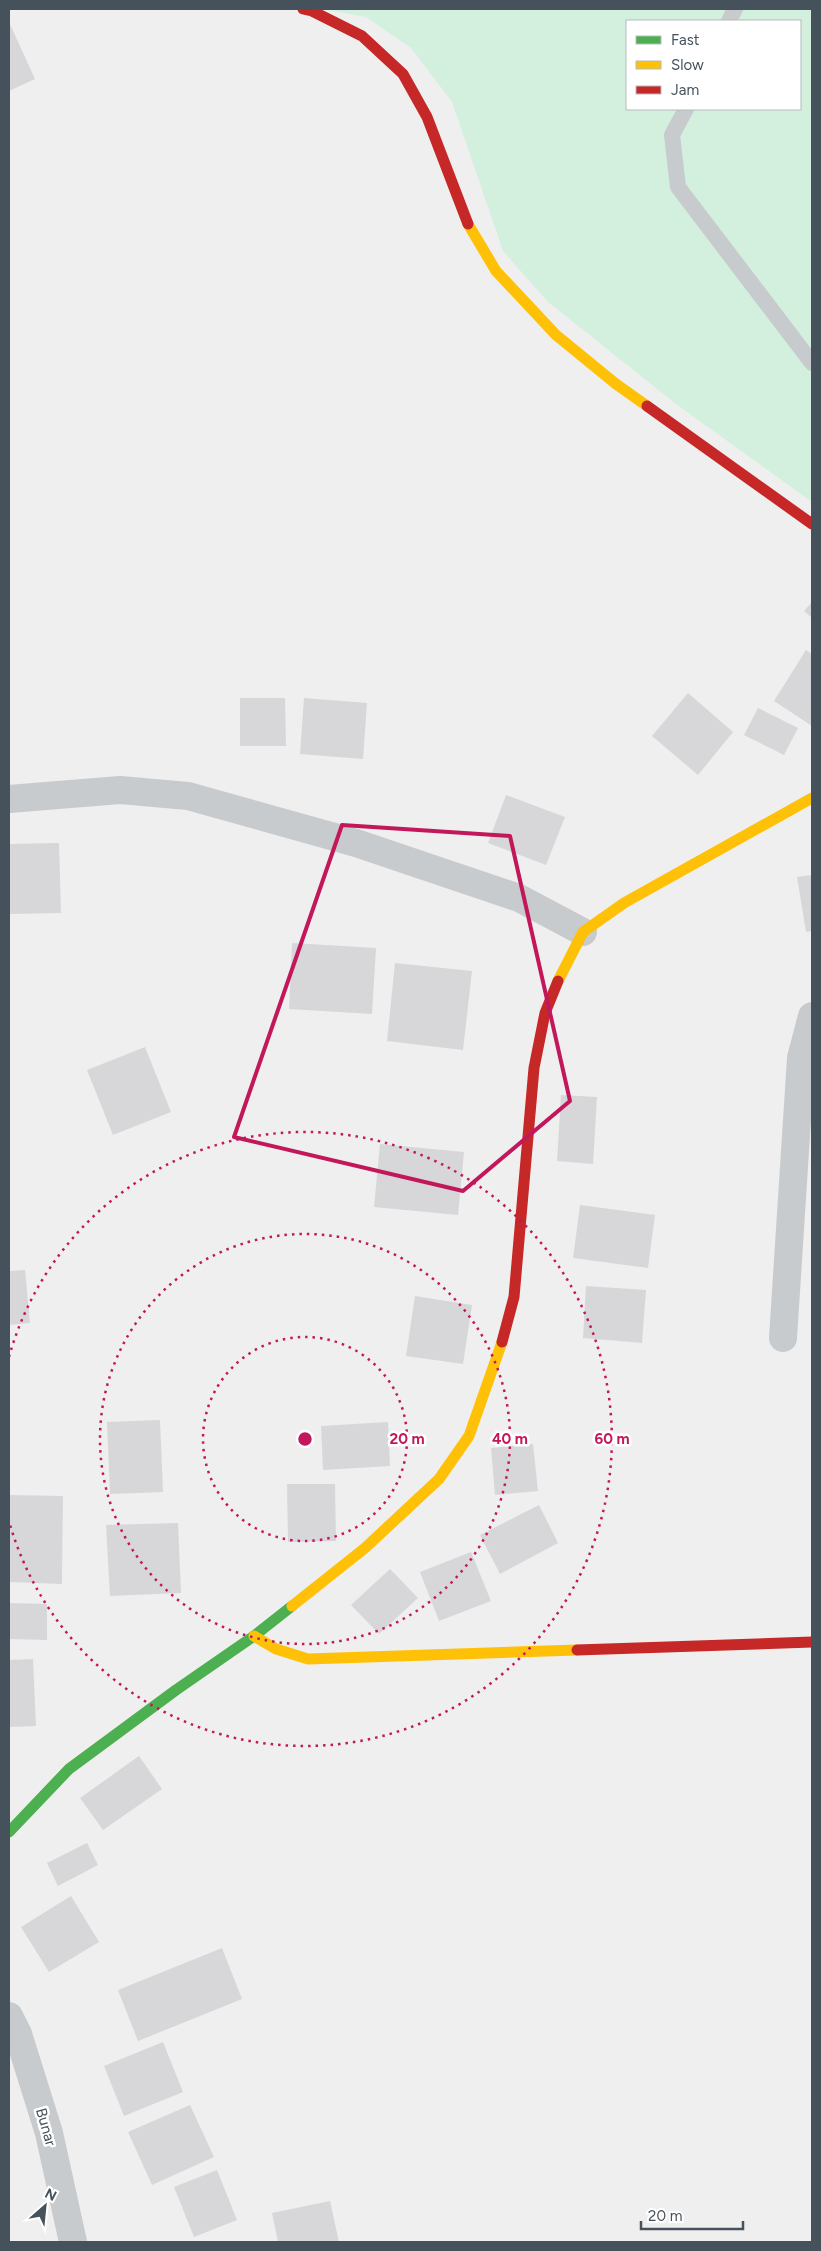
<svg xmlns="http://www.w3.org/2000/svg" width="821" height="2251" font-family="Figtree,sans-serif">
	<rect width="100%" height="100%" fill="#f0efef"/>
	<path fill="#d2f0dd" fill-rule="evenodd" d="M322 9H812V502L676 404 548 302 503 251 452 102 411 48 366 17ZM627 21H800V109H627Z"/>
	<g fill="#d7d7d9">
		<polygon points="9,22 35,79 9,91"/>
		<polygon points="812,602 812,618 804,611"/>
		<polygon points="806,650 812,654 812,726 774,701"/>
		<polygon points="688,693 733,732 698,775 652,736"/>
		<polygon points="240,698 285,698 286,746 240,746"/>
		<polygon points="304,698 367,703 363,759 300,754"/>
		<polygon points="758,708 798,728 784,755 744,735"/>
		<polygon points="506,795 565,817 546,865 488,843"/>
		<polygon points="59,843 61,913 9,914 9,844"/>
		<polygon points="812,875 812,931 806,932 797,877"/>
		<polygon points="292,943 376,948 372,1014 289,1009"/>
		<polygon points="395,963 472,971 463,1050 387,1041"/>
		<polygon points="145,1047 171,1112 113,1135 87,1070"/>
		<polygon points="561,1095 597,1097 593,1164 557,1161"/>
		<polygon points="380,1144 464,1152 458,1215 374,1207"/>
		<polygon points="580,1205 655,1215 648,1268 573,1258"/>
		<polygon points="25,1270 30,1323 9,1325 9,1271"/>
		<polygon points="586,1286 646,1290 642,1343 583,1338"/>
		<polygon points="415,1296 472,1305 463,1364 406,1356"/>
		<polygon points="160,1420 163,1492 110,1494 107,1422"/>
		<polygon points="388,1422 390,1466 323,1470 321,1426"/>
		<polygon points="533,1444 538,1491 495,1495 491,1448"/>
		<polygon points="287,1484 335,1484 336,1541 288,1542"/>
		<polygon points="9,1495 63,1496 62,1584 9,1582"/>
		<polygon points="539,1505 558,1543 500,1574 480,1535"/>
		<polygon points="178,1523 181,1593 110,1596 106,1525"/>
		<polygon points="471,1552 491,1601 439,1621 420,1572"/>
		<polygon points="390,1569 418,1598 379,1634 351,1605"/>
		<polygon points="9,1603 47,1604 47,1640 9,1639"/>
		<polygon points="33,1659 36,1726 9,1727 9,1660"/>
		<polygon points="139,1756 162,1789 103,1830 80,1798"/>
		<polygon points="87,1843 98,1865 58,1886 47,1863"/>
		<polygon points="71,1896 99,1942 49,1972 21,1927"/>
		<polygon points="222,1948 242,1999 138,2041 118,1990"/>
		<polygon points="163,2042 183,2092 124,2116 104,2066"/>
		<polygon points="190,2105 214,2157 152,2185 128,2132"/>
		<polygon points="217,2170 237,2220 194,2237 174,2187"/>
		<polygon points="330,2201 339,2242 278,2242 272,2213"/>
	</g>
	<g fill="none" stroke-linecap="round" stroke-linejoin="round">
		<g stroke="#c8cbcd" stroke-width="16">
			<polyline points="729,21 735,9"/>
			<polyline points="686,109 672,135 678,187 812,363"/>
		</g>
		<g stroke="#c8cbcd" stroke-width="28">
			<polyline points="9,799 120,790 188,796 356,843 519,898 583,932"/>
			<polyline points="783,1338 801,1058 812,1016"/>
			<polyline points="9,2016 18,2034 49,2133 73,2242"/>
		</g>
		<polyline stroke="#4caf50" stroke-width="11" points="9,1832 69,1769 176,1690 254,1636 292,1606"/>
		<g stroke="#ffc107" stroke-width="11">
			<polyline points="468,224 496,271 556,335 616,384 647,406"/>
			<polyline points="558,981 583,932 624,903 812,798"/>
			<polyline points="292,1606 365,1548 439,1479 469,1436 502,1342"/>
			<polyline points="254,1636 276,1649 308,1659 577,1650"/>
		</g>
		<g stroke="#c62828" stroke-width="11">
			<polyline points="303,9 312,11 362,36 403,74 427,117 468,224"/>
			<polyline points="647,406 812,524"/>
			<polyline points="502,1342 514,1297 534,1068 545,1013 558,981"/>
			<polyline points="577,1650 812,1642"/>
		</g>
	</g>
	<path fill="none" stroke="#c2185b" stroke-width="4" stroke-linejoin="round" d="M342 825 510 836 570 1101 463 1191 234 1137Z"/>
	<g fill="none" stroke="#c2185b" stroke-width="2.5" stroke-dasharray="2.5 5">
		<circle cx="305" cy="1439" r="102"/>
		<circle cx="305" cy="1439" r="205"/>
		<path d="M9 1357A307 307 0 1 1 9 1521"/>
	</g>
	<g text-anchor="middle" stroke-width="5" stroke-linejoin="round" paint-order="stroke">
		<g font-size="15" fill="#45525c" stroke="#fff">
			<text transform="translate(46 2127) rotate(74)" y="5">Bunar</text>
		</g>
	</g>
	<circle cx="305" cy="1439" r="8" fill="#c2185b" stroke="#fff" stroke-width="2.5"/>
	<g font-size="15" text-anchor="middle" font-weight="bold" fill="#c2185b" stroke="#fff" stroke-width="5" stroke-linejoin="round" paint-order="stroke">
		<text x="407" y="1444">20 m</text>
		<text x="510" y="1444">40 m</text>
		<text x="612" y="1444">60 m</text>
	</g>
	<rect width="821" height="2251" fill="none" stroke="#45525c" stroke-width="20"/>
	<rect x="626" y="20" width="175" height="90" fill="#ffffff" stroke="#b5babe"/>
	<rect x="636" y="36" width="25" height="8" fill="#4caf50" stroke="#b5babe"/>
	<text x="671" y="45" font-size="15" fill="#45525c">Fast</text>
	<rect x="636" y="61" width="25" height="8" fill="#ffc107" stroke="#b5babe"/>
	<text x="671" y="70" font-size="15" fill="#45525c">Slow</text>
	<rect x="636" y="86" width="25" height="8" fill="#c62828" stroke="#b5babe"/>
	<text x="671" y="95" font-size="15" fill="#45525c">Jam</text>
	<g transform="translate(45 2206) rotate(27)" stroke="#ffffff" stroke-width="4" paint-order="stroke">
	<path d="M0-4L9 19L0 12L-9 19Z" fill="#45525c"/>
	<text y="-8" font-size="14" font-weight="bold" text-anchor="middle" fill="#45525c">N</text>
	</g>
	<path d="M641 2221v8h102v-8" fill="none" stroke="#45525c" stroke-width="2.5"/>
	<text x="648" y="2221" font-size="15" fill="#45525c" stroke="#ffffff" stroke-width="4" paint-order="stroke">20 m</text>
</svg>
